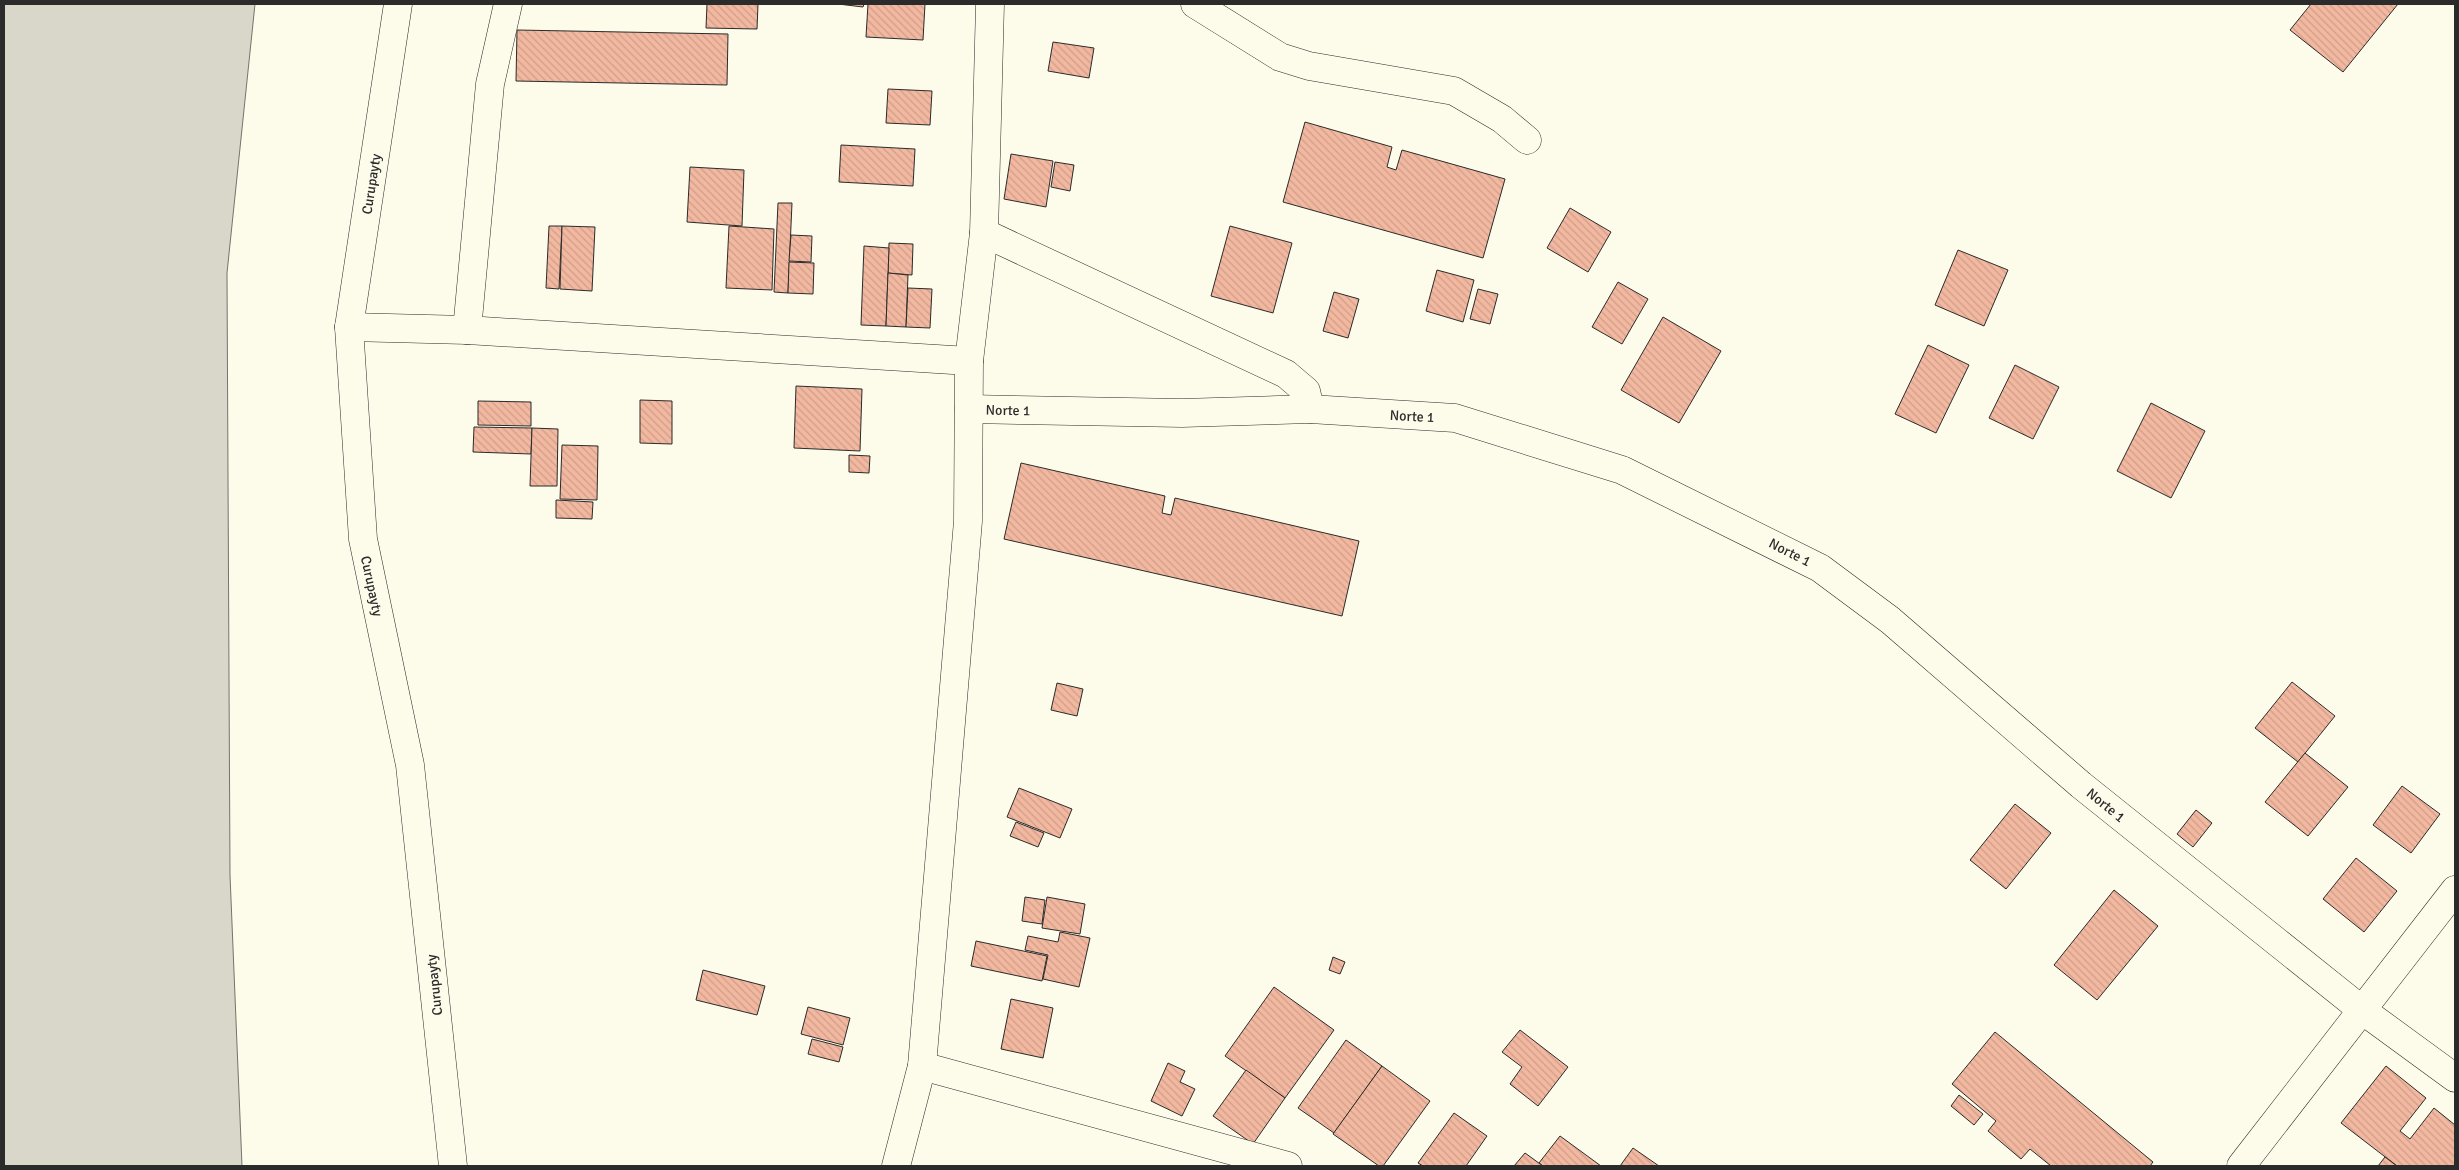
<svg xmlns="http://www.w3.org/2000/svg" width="2459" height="1170" font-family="Signika,sans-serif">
	<defs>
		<pattern id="building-back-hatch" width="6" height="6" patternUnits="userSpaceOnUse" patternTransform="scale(1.25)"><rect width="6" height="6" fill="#f2b8a0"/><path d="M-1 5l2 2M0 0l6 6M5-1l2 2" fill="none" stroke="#d09e8a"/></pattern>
	</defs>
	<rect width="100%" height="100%" fill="#fdfbea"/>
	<polygon fill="#d8d7c9" stroke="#74746e" points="4,4 255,4 227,273 230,875 242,1166 4,1166"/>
	<g fill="url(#building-back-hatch)" stroke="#2b2b2b">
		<polygon points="707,4 758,4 757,29 706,28"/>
		<polygon points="838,4 864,4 863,7"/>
		<polygon points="868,4 925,4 923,40 866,37"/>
		<polygon points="2311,4 2398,4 2343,72 2290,30"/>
		<polygon points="517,30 728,34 727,85 516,81"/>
		<polygon points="1053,42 1094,48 1089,78 1048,71"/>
		<polygon points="888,89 932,91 930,125 886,123"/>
		<polygon points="1305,122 1392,147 1387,167 1396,170 1402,150 1505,179 1483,258 1283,202"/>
		<polygon points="841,145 915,149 913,186 839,182"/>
		<polygon points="1011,154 1053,161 1046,207 1004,199"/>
		<polygon points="1055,162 1074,165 1070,191 1051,187"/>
		<polygon points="690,167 744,170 742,226 687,222"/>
		<polygon points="778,203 792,203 788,293 774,292"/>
		<polygon points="1570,208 1611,232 1588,272 1547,248"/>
		<polygon points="549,226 562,226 559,289 546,288"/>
		<polygon points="562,226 595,227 592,291 560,289"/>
		<polygon points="729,226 774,229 772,290 726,288"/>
		<polygon points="1230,226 1292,243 1273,313 1211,296"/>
		<polygon points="791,235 812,236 811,262 789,261"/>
		<polygon points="889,243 913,244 912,275 888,273"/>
		<polygon points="864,246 889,248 886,326 861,325"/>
		<polygon points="1958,250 2008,270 1984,326 1935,305"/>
		<polygon points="789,262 814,263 813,294 788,293"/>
		<polygon points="1437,270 1474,280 1463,322 1426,311"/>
		<polygon points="888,273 908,275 906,327 886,326"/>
		<polygon points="1618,282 1648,299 1622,344 1592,327"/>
		<polygon points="908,288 932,289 930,328 906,327"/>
		<polygon points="1478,289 1498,294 1490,324 1470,319"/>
		<polygon points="1334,292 1359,299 1348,338 1323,331"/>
		<polygon points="1663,317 1721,351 1679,423 1621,390"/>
		<polygon points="1928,345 1969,365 1936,433 1895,414"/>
		<polygon points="2015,365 2059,387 2033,439 1989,418"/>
		<polygon points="796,386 862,389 860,451 794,448"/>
		<polygon points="640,400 672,401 672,444 640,443"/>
		<polygon points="478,401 531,402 531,426 478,425"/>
		<polygon points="2151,403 2205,431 2171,498 2117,471"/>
		<polygon points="474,427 532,428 531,454 473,452"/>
		<polygon points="532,428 558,429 557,486 530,486"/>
		<polygon points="562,445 598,446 597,500 560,499"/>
		<polygon points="849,455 870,456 869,473 849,472"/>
		<polygon points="1021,463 1165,496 1162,513 1171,515 1175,498 1359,541 1342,616 1004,539"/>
		<polygon points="556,500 593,502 592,519 556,518"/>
		<polygon points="2292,682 2335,716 2298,762 2255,728"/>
		<polygon points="1057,683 1083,689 1077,716 1051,710"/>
		<polygon points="2305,753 2348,787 2308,836 2265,802"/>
		<polygon points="2402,786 2440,814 2411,853 2373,825"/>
		<polygon points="1019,788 1072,809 1060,838 1007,817"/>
		<polygon points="2015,804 2051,833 2006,889 1970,860"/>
		<polygon points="2196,810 2212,823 2193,847 2177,834"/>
		<polygon points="1016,822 1044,833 1038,847 1010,836"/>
		<polygon points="2356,858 2397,891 2364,932 2323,899"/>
		<polygon points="2114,890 2158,926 2097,1000 2054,965"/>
		<polygon points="1025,897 1045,900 1042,924 1022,921"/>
		<polygon points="1047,897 1085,904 1080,934 1042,928"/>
		<polygon points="1060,932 1090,938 1079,987 1043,979 1048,955 1025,950 1028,936 1058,942"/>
		<polygon points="976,941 1047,956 1042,981 971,966"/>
		<polygon points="1333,957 1345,962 1340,974 1329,970"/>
		<polygon points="703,970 765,986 757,1015 696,1000"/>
		<polygon points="1274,987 1334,1030 1285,1098 1225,1056"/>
		<polygon points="1011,999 1053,1008 1043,1058 1001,1049"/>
		<polygon points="808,1007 850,1018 843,1045 801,1034"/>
		<polygon points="1520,1030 1568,1067 1538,1106 1510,1084 1522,1067 1502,1052"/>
		<polygon points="1995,1032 2153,1162 2150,1166 2051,1166 2030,1149 2021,1159 1988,1131 1996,1121 1952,1084"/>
		<polygon points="812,1039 843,1047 839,1062 808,1054"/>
		<polygon points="1346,1040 1382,1066 1334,1133 1298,1108"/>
		<polygon points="1168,1063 1185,1071 1180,1082 1195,1089 1182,1116 1151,1101"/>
		<polygon points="1382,1066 1430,1101 1383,1166 1379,1166 1333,1134"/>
		<polygon points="2386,1066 2426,1098 2400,1131 2410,1139 2434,1108 2455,1125 2455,1166 2397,1166 2341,1123"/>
		<polygon points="1246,1070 1285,1098 1253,1144 1213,1116"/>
		<polygon points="1959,1095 1983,1114 1974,1125 1951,1106"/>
		<polygon points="1454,1113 1487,1136 1466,1166 1423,1166 1418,1163"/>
		<polygon points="1560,1136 1601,1166 1543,1166 1539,1163"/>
		<polygon points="1633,1148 1659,1166 1620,1166"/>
		<polygon points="1525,1153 1543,1166 1514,1166"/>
		<polygon points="2385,1157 2397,1166 2378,1166"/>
	</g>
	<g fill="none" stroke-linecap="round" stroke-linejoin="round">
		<defs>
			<g id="minor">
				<polyline points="398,4 349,327 363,539 410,765 453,1166"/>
				<polyline points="1195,4 1280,57 1309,66 1454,91 1502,119 1527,140"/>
				<polyline points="984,233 1286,374 1306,391 1310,409"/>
				<polyline points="349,327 467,330 969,361"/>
				<polyline points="467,330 490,84 508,4"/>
				<polyline points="969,409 1182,413 1310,409 1455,418 1622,470 1820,568 1890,620 2081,785 2362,1010 2455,1078"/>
				<polyline points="922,1066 1288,1166"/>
				<polyline points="896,1166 922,1066 968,521 969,361 984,233 990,4"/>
				<polyline points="2241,1166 2455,890"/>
			</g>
		</defs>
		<use href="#minor" stroke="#2b2b2b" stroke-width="29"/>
		<use href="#minor" stroke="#fdfbea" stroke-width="28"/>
	</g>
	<g text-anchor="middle" stroke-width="4" stroke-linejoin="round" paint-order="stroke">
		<g font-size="14" fill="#2b2b2b" stroke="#fdfbea">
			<text transform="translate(371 184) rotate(-81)" y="5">Curupayty</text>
			<text transform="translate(1008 410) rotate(1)" y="5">Norte 1</text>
			<text transform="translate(1412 416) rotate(3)" y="5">Norte 1</text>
			<text transform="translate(1790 552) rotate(27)" y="5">Norte 1</text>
			<text transform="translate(372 586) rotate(78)" y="5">Curupayty</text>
			<text transform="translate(2106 805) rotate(39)" y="5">Norte 1</text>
			<text transform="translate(434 985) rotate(-96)" y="5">Curupayty</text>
		</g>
	</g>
	<rect width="2459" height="1170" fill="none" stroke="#2b2b2b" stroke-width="10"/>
</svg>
